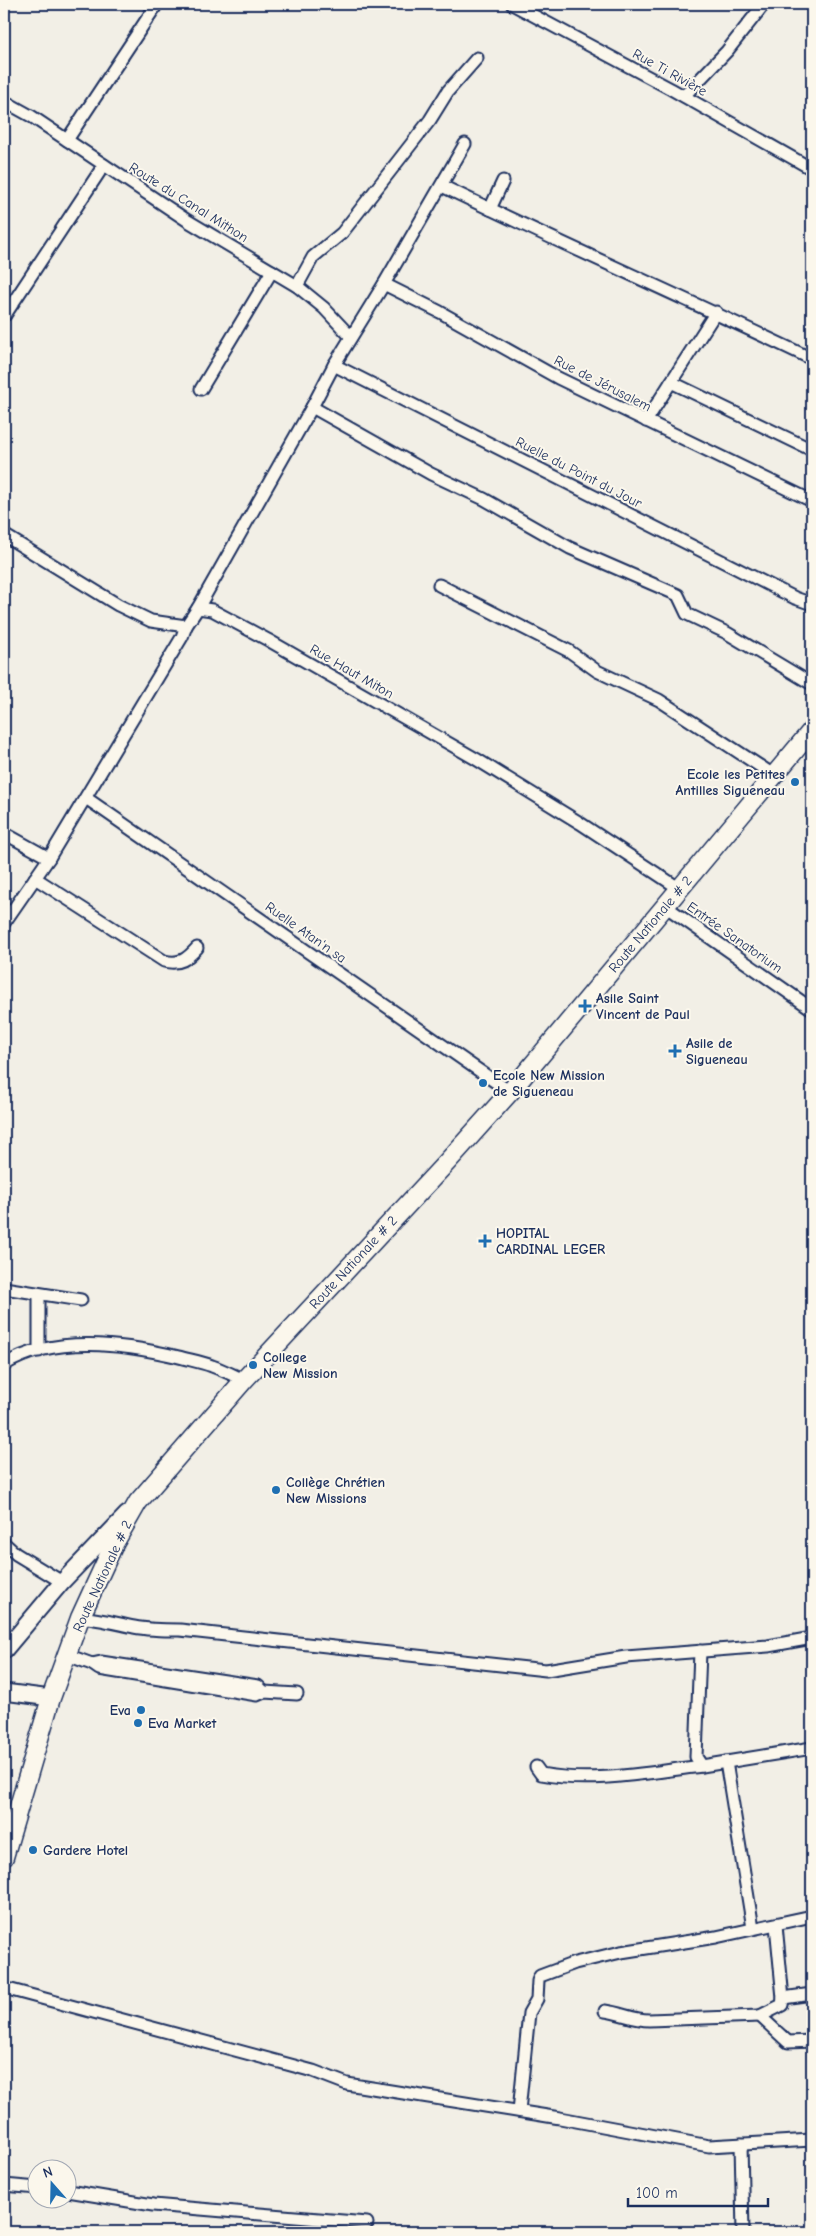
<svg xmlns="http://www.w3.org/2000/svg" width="816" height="2236" font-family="'Comic Neue',sans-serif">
	<rect width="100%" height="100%" fill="#f2efe6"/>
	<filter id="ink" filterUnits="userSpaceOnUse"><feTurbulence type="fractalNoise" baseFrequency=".02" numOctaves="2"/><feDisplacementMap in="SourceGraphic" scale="10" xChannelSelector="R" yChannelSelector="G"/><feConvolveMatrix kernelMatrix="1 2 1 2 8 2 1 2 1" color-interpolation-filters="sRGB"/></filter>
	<g filter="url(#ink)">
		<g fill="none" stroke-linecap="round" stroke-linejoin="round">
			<defs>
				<g id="street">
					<polyline points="512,4 671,89 812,169"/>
					<polyline points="684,96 727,51 764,4"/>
					<polyline points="4,101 31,116 188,221 297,286 324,308 351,337"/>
					<polyline points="67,140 157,4"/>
					<path d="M442 186C564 245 689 300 812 359"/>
					<polyline points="490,209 503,181"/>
					<polyline points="384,284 440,312 558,378 812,501"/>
					<polyline points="297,286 313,257 342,233 430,120 448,91 477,58"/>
					<polyline points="5,315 104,165"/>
					<polyline points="334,365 795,598 812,604"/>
					<polyline points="671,382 812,450"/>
					<polyline points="201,389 272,271"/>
					<polyline points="312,407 431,474 484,499 570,548 678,595 687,614 727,633 812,684"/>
					<polyline points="646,421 716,312"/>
					<polyline points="4,535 118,605 151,621 186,626 198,608 212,610 268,640 476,759 580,823 680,889"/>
					<polyline points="439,585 569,651 597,671 659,700 775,776"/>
					<polyline points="198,608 312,407 334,365 384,284 465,144"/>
					<polyline points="86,798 510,1092"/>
					<polyline points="4,833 49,858"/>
					<path d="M35 878 164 961C180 965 187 959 197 948"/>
					<polyline points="665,906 812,1009"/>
					<polyline points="4,923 49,858 182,637 186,626"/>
					<polyline points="4,1288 81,1300"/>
					<polyline points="39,1351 39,1295"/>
					<path d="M4 1365C54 1334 124 1344 179 1357 190 1360 202 1362 212 1366 223 1370 233 1375 244 1380"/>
					<polyline points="4,1543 16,1554 62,1582"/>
					<path d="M80 1618C89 1616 123 1625 134 1627 149 1630 165 1630 180 1630L546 1670 626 1657 768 1646 812 1638"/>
					<polyline points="700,1651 696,1757 702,1766 812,1748"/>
					<polyline points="67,1655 92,1664 99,1669 257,1695 264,1692 297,1694"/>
					<polyline points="92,1664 101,1662 258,1686 264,1692"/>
					<polyline points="726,1762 753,1928"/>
					<path d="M536 1767 541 1774C593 1784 650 1772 702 1766"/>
					<polyline points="776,1925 783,1998 812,1994"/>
					<polyline points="4,1988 313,2071 347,2084 560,2118 709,2146 812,2140"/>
					<polyline points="783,1998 782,2005 760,2016 788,2042 812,2041"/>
					<path d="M605 2011C621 2013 634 2020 649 2020L760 2016"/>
					<polyline points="519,2111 529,2013 537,1999 538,1981 540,1976 575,1963 621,1952 716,1937 812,1916"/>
					<polyline points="741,2144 743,2232"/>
					<polyline points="4,2185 38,2188"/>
					<polyline points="68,2191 153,2205 367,2223"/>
				</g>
				<g id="secondary">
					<polyline points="4,1651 62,1582 127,1514"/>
					<polyline points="4,1692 51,1698"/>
				</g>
				<polyline id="primary" points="4,1857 51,1698 80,1618 114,1544 138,1502 244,1380 448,1161 510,1092 812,730"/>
			</defs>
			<use href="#street" stroke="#1b2f5e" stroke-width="15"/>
			<use href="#secondary" stroke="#1b2f5e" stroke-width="19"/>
			<use href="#primary" stroke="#1b2f5e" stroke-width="21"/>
			<use href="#street" stroke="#fbf7ec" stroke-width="11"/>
			<use href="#secondary" stroke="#fbf7ec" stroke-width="15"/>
			<use href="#primary" stroke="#fbf7ec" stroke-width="18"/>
		</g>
	</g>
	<g fill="#1f6fb2" stroke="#fbf7ec" stroke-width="2">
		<circle cx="795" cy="782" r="5"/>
		<path d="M582.5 998.5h5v5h5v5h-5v5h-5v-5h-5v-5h5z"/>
		<path d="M672.5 1043.5h5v5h5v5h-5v5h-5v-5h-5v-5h5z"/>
		<circle cx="483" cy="1083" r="5"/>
		<path d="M482.5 1233.5h5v5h5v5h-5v5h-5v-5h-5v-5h5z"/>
		<circle cx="253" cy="1365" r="5"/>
		<circle cx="276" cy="1490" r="5"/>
		<circle cx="141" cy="1710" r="5"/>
		<circle cx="138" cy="1723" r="5"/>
		<circle cx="33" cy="1850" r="5"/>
	</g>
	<g text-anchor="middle" stroke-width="4" stroke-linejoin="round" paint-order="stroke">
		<g font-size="14" fill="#1b2f5e" stroke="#fbf7ec">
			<text transform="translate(670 72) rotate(29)" y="5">Rue Ti Rivière</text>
			<text transform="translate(189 202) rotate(32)" y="5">Route du Canal Mithon</text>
			<text transform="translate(603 383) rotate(27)" y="5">Rue de Jérusalem</text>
			<text transform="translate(579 472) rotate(27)" y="5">Ruelle du Point du Jour</text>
			<text transform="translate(352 671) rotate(30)" y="5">Rue Haut Miton</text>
			<text transform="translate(650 924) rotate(-50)" y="5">Route Nationale # 2</text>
			<text transform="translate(306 932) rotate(35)" y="5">Ruelle Atan'n sa</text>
			<text transform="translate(735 937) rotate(35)" y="5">Entrée Sanatorium</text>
			<text transform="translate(353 1262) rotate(-47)" y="5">Route Nationale # 2</text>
			<text transform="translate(102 1576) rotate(-65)" y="5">Route Nationale # 2</text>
		</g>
		<g font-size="14" font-weight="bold" fill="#1b2f5e" stroke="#fbf7ec" text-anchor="start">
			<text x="785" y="779" text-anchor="end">Ecole les Petites<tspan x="785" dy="16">Antilles Sigueneau</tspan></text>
			<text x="596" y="1003">Asile Saint<tspan x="596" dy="16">Vincent de Paul</tspan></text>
			<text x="686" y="1048">Asile de<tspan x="686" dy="16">Sigueneau</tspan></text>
			<text x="493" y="1080">Ecole New Mission<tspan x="493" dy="16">de Sigueneau</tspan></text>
			<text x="496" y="1238">HOPITAL<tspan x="496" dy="16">CARDINAL LEGER</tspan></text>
			<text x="263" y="1362">College<tspan x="263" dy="16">New Mission</tspan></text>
			<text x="286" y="1487">Collège Chrétien<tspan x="286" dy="16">New Missions</tspan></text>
			<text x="131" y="1715" text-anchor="end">Eva</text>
			<text x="148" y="1728">Eva Market</text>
			<text x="43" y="1855">Gardere Hotel</text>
		</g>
	</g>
	<rect width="816" height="2236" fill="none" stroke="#fbf7ec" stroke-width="20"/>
	<rect x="10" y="10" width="796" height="2216" fill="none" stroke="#1b2f5e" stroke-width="2" filter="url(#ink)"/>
	<g transform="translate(52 2184) rotate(340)"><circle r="24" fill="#fbf7ec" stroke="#a1a7b3"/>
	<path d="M0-4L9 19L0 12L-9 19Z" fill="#1f6fb2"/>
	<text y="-8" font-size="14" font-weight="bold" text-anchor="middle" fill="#1b2f5e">N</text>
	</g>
	<path d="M628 2198v8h140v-8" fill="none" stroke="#1b2f5e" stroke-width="2.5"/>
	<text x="636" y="2198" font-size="15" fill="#1b2f5e" stroke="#fbf7ec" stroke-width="4" paint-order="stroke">100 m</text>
</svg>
